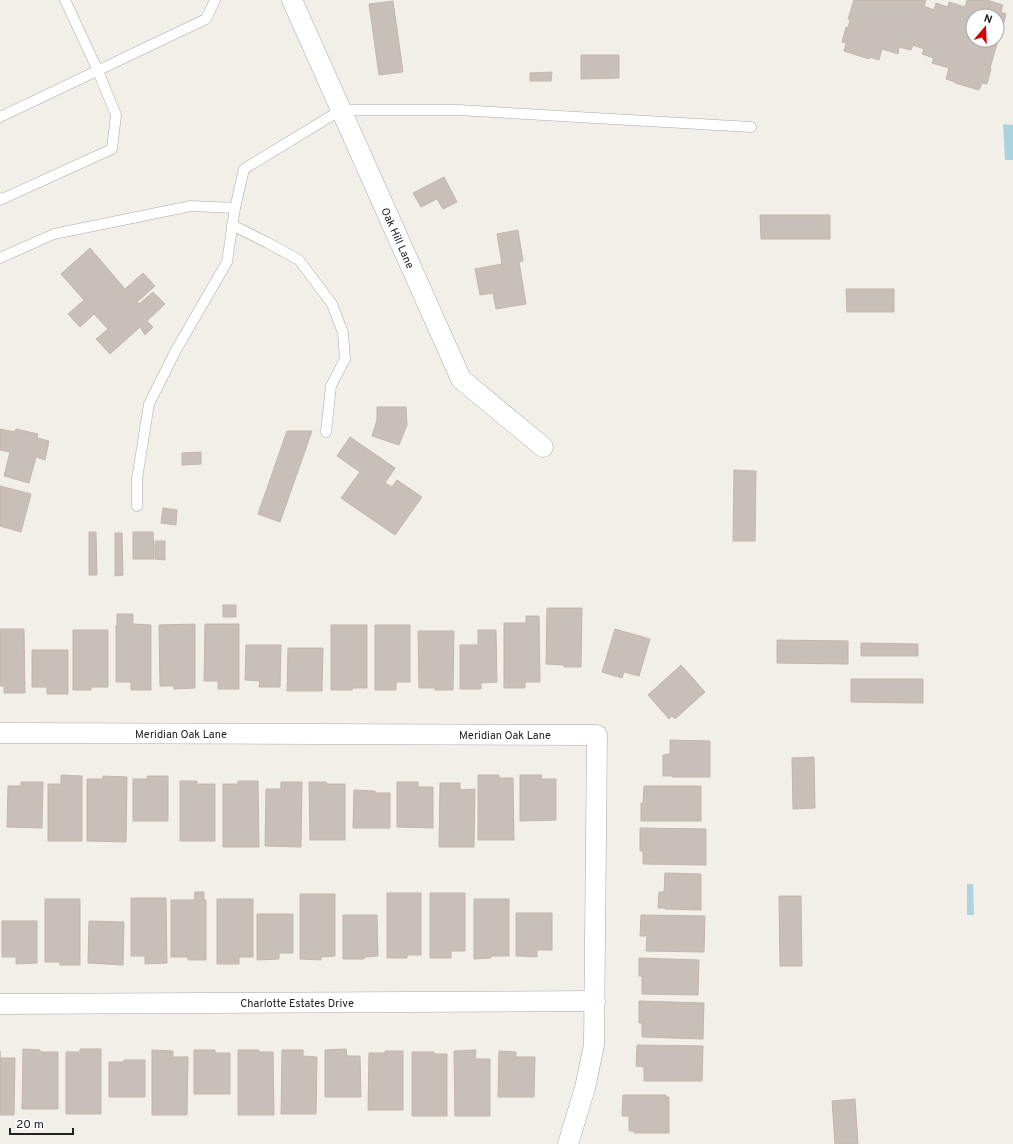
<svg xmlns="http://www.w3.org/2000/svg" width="1013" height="1144" font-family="Overpass,sans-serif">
	<rect width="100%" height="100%" fill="#f2efe9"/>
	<g fill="#aad3df">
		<polygon points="1003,124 1013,125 1013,160 1005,160"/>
		<polygon points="967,884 973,884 974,915 967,915"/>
	</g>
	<g fill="#c7bfb8" stroke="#c4b6ab" fill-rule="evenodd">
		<path d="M854 0H926L924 6 934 10 936 3 948 7 949 2 965 7 967 0H987L1003 5 1001 12 1006 14 1002 30 1000 29 998 36 999 37 990 68 991 69 987 84 982 83 979 90 955 83V82L946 79 949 68 932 63 934 58 922 54 924 49 913 45 911 50 899 47 898 54 882 49 879 60 869 57V59L844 51 846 43 842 42 846 27 848 28 850 20 848 19ZM973 16H997V40H973Z"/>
		<polygon points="393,1 403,72 379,75 369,4"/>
		<polygon points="581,55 619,55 619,78 581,79"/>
		<polygon points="552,72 551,81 530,81 530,73"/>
		<polygon points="444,177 457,202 443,209 437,199 421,207 413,193"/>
		<polygon points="760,215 830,215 830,239 761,239"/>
		<polygon points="518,230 523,261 519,262 526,304 496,309 493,293 480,295 475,269 502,264 497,234"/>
		<polygon points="90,248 125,289 143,273 155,286 137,302 139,304 153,292 165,304 147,321 153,327 145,335 140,327 110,354 96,339 108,329 94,314 80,327 68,314 84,300 61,274"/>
		<polygon points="846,289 894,289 894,312 847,312"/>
		<polygon points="377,407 406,407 407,425 399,445 372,436 377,420"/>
		<polygon points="0,429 15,432 16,429 38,434 37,438 49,441 45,460 36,457 29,483 4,476 10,452 0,450"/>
		<polygon points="287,431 312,431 280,522 258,514"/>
		<polygon points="350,437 395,468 385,483 392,487 397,480 422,497 395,535 341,498 360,472 337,456"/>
		<polygon points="201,452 201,464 182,465 182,453"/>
		<polygon points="734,470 756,471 755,541 733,541"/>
		<polygon points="0,486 31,494 21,532 0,526"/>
		<polygon points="163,508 177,510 176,525 161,523"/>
		<polygon points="89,532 96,532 97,575 89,575"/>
		<polygon points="133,532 153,532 154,559 133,559"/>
		<polygon points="115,533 122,533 123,575 115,576"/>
		<polygon points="155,541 165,541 165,560 155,559"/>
		<rect x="223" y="605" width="13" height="12"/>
		<polygon points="547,608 582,608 581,667 564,667 564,665 546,664"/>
		<polygon points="117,614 133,614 133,624 151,625 151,690 131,690 131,682 116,682 116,625 117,625"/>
		<polygon points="526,616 539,616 540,682 525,682 525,688 504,688 504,623 526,623"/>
		<polygon points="195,624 195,688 174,689 174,686 160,686 159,625"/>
		<polygon points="205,624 239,624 239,689 218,689 218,681 204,681"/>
		<polygon points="331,625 367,625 367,688 353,688 352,690 331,690"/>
		<polygon points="375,625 410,625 410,682 396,682 396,690 375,690"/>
		<polygon points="0,629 24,629 25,693 4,693 4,686 0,686"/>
		<polygon points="615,629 650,639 639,676 624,672 622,678 602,672"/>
		<polygon points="73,630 108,630 108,687 91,687 91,690 73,690"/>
		<polygon points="478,630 496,630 497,682 481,683 481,689 460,689 460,645 478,645"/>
		<polygon points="418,631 454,631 453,690 435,690 435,688 419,688"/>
		<polygon points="777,640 848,641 848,664 777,663"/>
		<polygon points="861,643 918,644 918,656 861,656"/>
		<polygon points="246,645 281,645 280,687 259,687 260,681 245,680"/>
		<polygon points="288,648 323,648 322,691 287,691"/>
		<polygon points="32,650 68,650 68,694 47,694 47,687 32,687"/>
		<polygon points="681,665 705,692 675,719 672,716 669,719 648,695"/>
		<polygon points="851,679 923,679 923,703 851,702"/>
		<polygon points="670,740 710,741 710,777 672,777 673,776 663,776 663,755 670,754"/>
		<polygon points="814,757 815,808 793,809 792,758"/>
		<polygon points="61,775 82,776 82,841 48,841 48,784 61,784"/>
		<polygon points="478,775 499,775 499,778 513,778 514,840 478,840"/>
		<polygon points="520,775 542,775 541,779 556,779 556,820 520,821"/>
		<polygon points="103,776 127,777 126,842 87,841 87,779 103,779"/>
		<polygon points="147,776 168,776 168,821 133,821 133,779 147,779"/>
		<polygon points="180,781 197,781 197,784 215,784 215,841 180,841"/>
		<polygon points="238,781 258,781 259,847 223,847 223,784 238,784"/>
		<polygon points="21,782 43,782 42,828 7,827 8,786 21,786"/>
		<polygon points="281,782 302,782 301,847 265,846 266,789 281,789"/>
		<polygon points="309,782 326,782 327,784 345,784 345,840 310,840"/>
		<polygon points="397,782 418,782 418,787 433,787 433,828 397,827"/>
		<polygon points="440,783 460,783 460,790 475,789 474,847 439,847"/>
		<polygon points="644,786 701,786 701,821 641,821 641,803 643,803"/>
		<polygon points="354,790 375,791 375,793 390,793 390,828 353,828"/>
		<polygon points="640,828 706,829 706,865 643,864 643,851 640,851"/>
		<polygon points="665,873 701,874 701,910 665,909 665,908 658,908 659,892 664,892"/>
		<polygon points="195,892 204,892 204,900 206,900 206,960 188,960 188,957 171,957 171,900 194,900"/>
		<polygon points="387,893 421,893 421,955 407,955 407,958 387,958"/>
		<polygon points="430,893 465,893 465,951 451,951 451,958 430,958"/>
		<polygon points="300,894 335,894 335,956 321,957 321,960 300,959"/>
		<polygon points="779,896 801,896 802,966 780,966"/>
		<polygon points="131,898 166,898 167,963 145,964 145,956 131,956"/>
		<polygon points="45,899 80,899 80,965 60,965 60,962 45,962"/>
		<polygon points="217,899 253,899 253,957 239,957 239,964 217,964"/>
		<polygon points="474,899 509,899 509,956 491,956 491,958 474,959"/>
		<polygon points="516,913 552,913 552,950 537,950 537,957 516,956"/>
		<polygon points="257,914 293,914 293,953 279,953 279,959 257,960"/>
		<polygon points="343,915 377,915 378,956 364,957 364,959 343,959"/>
		<polygon points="641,915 705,916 704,952 646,951 647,936 640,936"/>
		<polygon points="2,921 37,921 37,963 16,964 16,957 2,957"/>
		<polygon points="89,921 124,922 123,965 88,963"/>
		<polygon points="639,958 699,960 698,995 642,994 642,976 639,976"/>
		<polygon points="639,1001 704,1003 703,1039 642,1037 642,1023 639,1023"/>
		<polygon points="637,1045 703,1046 702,1081 644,1081 644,1067 636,1066"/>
		<polygon points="23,1049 40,1050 40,1052 58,1052 58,1109 22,1109"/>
		<polygon points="80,1049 101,1049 101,1114 66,1114 66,1052 80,1052"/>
		<polygon points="346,1049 347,1056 360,1056 361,1097 325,1097 325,1050"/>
		<polygon points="152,1050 173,1051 173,1057 188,1057 187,1115 152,1115"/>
		<polygon points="194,1050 215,1050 215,1053 230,1053 230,1094 194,1094"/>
		<polygon points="238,1050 259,1050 259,1052 273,1052 274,1115 238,1115"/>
		<polygon points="282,1050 303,1050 303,1056 317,1057 316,1114 281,1114"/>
		<polygon points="476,1050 475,1059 490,1059 490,1116 455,1116 454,1051"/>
		<polygon points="0,1051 0,1058 15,1058 14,1115 0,1115"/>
		<polygon points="385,1051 403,1051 403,1110 368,1110 369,1053 385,1053"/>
		<polygon points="499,1051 516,1052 516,1057 535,1057 534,1097 498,1097"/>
		<polygon points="412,1052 434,1052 434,1054 447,1054 447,1116 412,1116"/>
		<polygon points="124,1060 145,1060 145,1097 109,1097 109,1062 124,1062"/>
		<polygon points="623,1095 666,1095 666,1097 669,1097 669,1133 634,1133 634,1131 629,1131 629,1116 622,1116"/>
		<polygon points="855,1099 858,1144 835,1144 832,1101"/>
	</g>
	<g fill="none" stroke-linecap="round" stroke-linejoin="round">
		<defs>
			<g id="service">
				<polyline points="0,117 206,19 215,0"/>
				<polyline points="0,198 0,200 112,149 116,115 98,71 65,0"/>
				<polyline points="232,225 268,243 299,260 332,304 343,333 345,359 331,386 326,432"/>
				<polyline points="0,258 54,234 191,206 235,208"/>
				<polyline points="137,506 137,479 149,404 176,350 227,262 235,208 244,169 341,110 458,110 751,127"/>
			</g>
			<g id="minor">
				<polyline points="292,0 461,379 543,447"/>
				<polyline points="0,733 597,735 594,1045 585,1088 568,1144"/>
				<polyline points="0,1004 595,1001"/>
			</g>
		</defs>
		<use href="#service" stroke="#a9a9a9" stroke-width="11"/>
		<use href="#minor" stroke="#a9a9a9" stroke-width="21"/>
		<use href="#service" stroke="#fff" stroke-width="10"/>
		<use href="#minor" stroke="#fff" stroke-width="20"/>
	</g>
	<g text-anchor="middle" stroke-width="3.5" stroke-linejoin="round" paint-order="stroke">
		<g font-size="11" fill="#222" stroke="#fff">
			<text transform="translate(398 238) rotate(66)" y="4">Oak Hill Lane</text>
			<text x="181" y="738">Meridian Oak Lane</text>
			<text x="505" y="739">Meridian Oak Lane</text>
			<text x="297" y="1007">Charlotte Estates Drive</text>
		</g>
	</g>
	<g transform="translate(985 28) rotate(19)"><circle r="19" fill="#ffffff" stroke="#a7a7a7"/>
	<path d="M0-3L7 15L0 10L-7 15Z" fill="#d40000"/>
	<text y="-6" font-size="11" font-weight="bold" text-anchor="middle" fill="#222222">N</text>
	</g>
	<path d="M10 1128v6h63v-6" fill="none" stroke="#222222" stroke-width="2"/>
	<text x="16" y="1128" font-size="12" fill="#222222" stroke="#ffffff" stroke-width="3" paint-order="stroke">20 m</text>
</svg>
